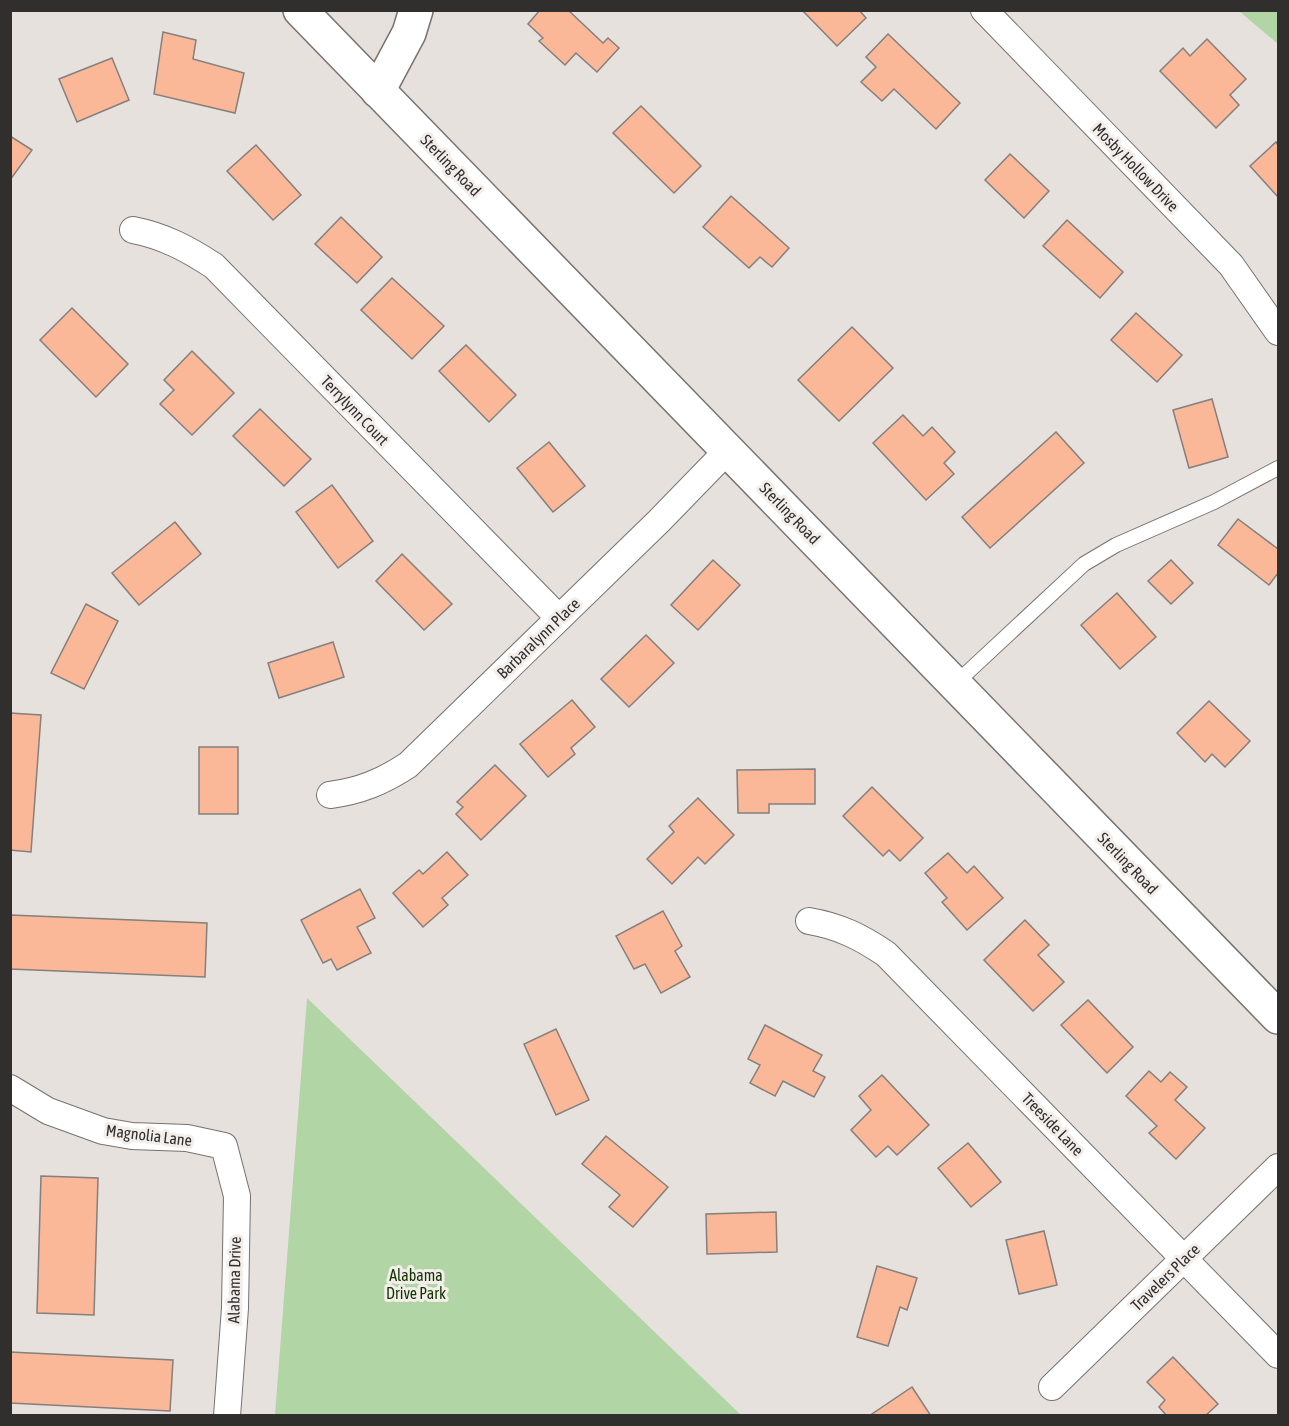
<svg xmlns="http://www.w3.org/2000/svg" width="1289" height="1426" font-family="'Asap Condensed',sans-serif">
	<rect width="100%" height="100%" fill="#e6e1dd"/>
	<g fill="#b1d5a5">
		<polygon points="1239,11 1278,11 1278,44"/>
		<polygon points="307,998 741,1415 275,1415"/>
	</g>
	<g fill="#fbb898" stroke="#857f7d" stroke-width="1.5">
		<polygon points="540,10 568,10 603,43 608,38 619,48 597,72 576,53 565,65 539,41 543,38 528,24"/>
		<polygon points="802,10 859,10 866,18 837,46"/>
		<polygon points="163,32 196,40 193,59 244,73 235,113 154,94"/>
		<polygon points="888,34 960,103 936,129 894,89 882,101 861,82 876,67 866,57"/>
		<polygon points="1207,39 1246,79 1230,95 1239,105 1216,128 1160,71 1183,48 1190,56"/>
		<polygon points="112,58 129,100 77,122 59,79"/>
		<polygon points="641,106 701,166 674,193 613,133"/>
		<polygon points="10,136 32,150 10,180"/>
		<polygon points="1276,142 1278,145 1278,197 1250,166"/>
		<polygon points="256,145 301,195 273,220 227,171"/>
		<polygon points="1010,154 1049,191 1024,218 985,180"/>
		<polygon points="731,196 789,248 772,267 760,257 749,268 703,227"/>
		<polygon points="341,217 382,257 357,283 315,244"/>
		<polygon points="1067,220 1123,272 1100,298 1043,246"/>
		<polygon points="392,278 444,326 412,359 361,310"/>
		<polygon points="72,308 128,364 96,397 40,340"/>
		<polygon points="1136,313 1182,355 1157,382 1111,340"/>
		<polygon points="852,327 893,368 839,421 798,380"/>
		<polygon points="466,345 516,395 489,422 439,371"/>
		<polygon points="192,351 234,393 192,435 160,404 174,390 164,380"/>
		<polygon points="1212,399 1228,457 1189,468 1173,410"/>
		<polygon points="260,409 311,459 284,486 233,436"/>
		<polygon points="903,415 923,436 932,427 955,452 944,463 954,474 926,500 873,443"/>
		<polygon points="1056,432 1084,463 990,548 962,517"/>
		<polygon points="549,442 585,486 553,512 517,468"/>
		<polygon points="332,485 373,541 338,568 296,512"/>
		<polygon points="1238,519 1278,549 1278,573 1269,585 1218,545"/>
		<polygon points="175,522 201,554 139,605 112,573"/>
		<polygon points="402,554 452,604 424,630 376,581"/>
		<polygon points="713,560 740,585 698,630 671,605"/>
		<polygon points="1171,560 1193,583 1171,604 1148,581"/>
		<polygon points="1117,593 1156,637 1120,669 1081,625"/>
		<polygon points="86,604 118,621 84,689 51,673"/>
		<polygon points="646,635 674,663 629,707 601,679"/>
		<polygon points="333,642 344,677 279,698 268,663"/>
		<polygon points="572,700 595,727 571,748 575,754 548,777 520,744"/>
		<polygon points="1209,701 1250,741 1225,767 1212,754 1205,762 1177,733"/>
		<polygon points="10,713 41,715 31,852 10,850"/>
		<rect x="199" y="747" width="39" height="67"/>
		<polygon points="495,765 526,796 481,840 456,814 463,807 457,802"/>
		<polygon points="815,769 815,804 769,804 769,813 738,813 737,770"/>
		<polygon points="872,787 923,838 900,861 889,850 883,856 843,816"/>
		<polygon points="698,798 734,835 705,864 698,857 672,884 647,859 674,832 669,826"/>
		<polygon points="447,852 468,875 442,898 448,905 423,927 393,893 419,870 423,874"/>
		<polygon points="948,853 967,873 974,866 1003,898 967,930 942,902 947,898 925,873"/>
		<polygon points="360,889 375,918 357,927 371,953 337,970 331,959 323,963 301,920"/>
		<polygon points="663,911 682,946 675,951 690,977 661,993 645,964 634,969 616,936"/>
		<polygon points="10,915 207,923 205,977 10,969"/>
		<polygon points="1025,920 1049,945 1038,955 1064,982 1033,1011 984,960"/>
		<polygon points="1088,1000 1133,1047 1107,1073 1061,1025"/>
		<polygon points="765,1025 822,1055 813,1071 825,1077 814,1097 783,1081 775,1096 750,1083 760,1065 748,1059"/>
		<polygon points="556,1029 589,1100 556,1115 524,1044"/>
		<polygon points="1149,1071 1161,1082 1170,1072 1187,1087 1175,1100 1205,1128 1176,1159 1149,1133 1157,1126 1126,1096"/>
		<polygon points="882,1075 929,1125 897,1155 888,1146 876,1157 851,1130 871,1110 859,1096"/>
		<polygon points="606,1136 668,1187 633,1227 609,1207 620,1195 582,1164"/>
		<polygon points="968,1143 1001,1182 971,1207 938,1168"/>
		<polygon points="41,1176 98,1178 94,1315 37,1313"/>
		<polygon points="776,1212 777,1252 707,1254 706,1214"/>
		<polygon points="1044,1231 1057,1285 1019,1294 1006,1240"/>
		<polygon points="877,1266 917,1278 907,1310 900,1307 888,1346 857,1337"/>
		<polygon points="10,1352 173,1360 170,1411 10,1403"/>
		<polygon points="1173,1357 1218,1404 1205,1416 1167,1416 1159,1407 1165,1400 1147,1382"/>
		<polygon points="912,1387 931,1416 869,1416"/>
	</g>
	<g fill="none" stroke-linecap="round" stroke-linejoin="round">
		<defs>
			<polyline id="lane" points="955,684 1084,564 1116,545 1214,502 1278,468"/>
			<g id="street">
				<polyline points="984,10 1231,265 1278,332"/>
				<path d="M133 230C164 236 188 249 214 266L559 618"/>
				<path d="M330 795C360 791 382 782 408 765L659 521 728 450"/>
				<path d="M809 921C839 926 861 937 886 954L1278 1355"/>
				<polyline points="10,1088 48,1111 103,1131 132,1136 187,1138 224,1146 237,1196 235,1308 227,1416"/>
				<polyline points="1052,1387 1278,1167"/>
			</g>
			<polyline id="secondary" points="378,91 409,33 416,10"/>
			<polyline id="primary" points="300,10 1278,1017"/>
		</defs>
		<use href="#lane" stroke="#77726f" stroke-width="16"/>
		<use href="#street" stroke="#77726f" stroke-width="28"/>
		<use href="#secondary" stroke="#77726f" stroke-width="36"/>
		<use href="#primary" stroke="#77726f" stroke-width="36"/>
		<use href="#lane" stroke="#fff" stroke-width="14"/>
		<use href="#street" stroke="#fff" stroke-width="26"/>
		<use href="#secondary" stroke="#fff" stroke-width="33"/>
		<use href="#primary" stroke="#fff" stroke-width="33"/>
	</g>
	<g text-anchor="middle" stroke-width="6" stroke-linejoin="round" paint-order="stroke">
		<g font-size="16" fill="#312f2e" stroke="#f3eeea">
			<text transform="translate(451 165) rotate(46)" y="6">Sterling Road</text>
			<text transform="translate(1136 167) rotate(46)" y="6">Mosby Hollow Drive</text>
			<text transform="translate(355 410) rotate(46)" y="6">Terrylynn Court</text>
			<text transform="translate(790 513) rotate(46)" y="6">Sterling Road</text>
			<text transform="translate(538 638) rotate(-44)" y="6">Barbaralynn Place</text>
			<text transform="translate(1128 863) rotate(46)" y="6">Sterling Road</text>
			<text transform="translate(1053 1124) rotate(46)" y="6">Treeside Lane</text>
			<text transform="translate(149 1135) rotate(7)" y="6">Magnolia Lane</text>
			<text transform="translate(1165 1277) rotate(-44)" y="6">Travelers Place</text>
			<text transform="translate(234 1280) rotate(-89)" y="6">Alabama Drive</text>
		</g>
		<g font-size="16" fill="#123402" stroke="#f3eeea">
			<text x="416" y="1281">Alabama<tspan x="416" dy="18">Drive Park</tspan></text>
		</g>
	</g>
	<rect width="1289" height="1426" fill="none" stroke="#312f2e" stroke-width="24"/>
</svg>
